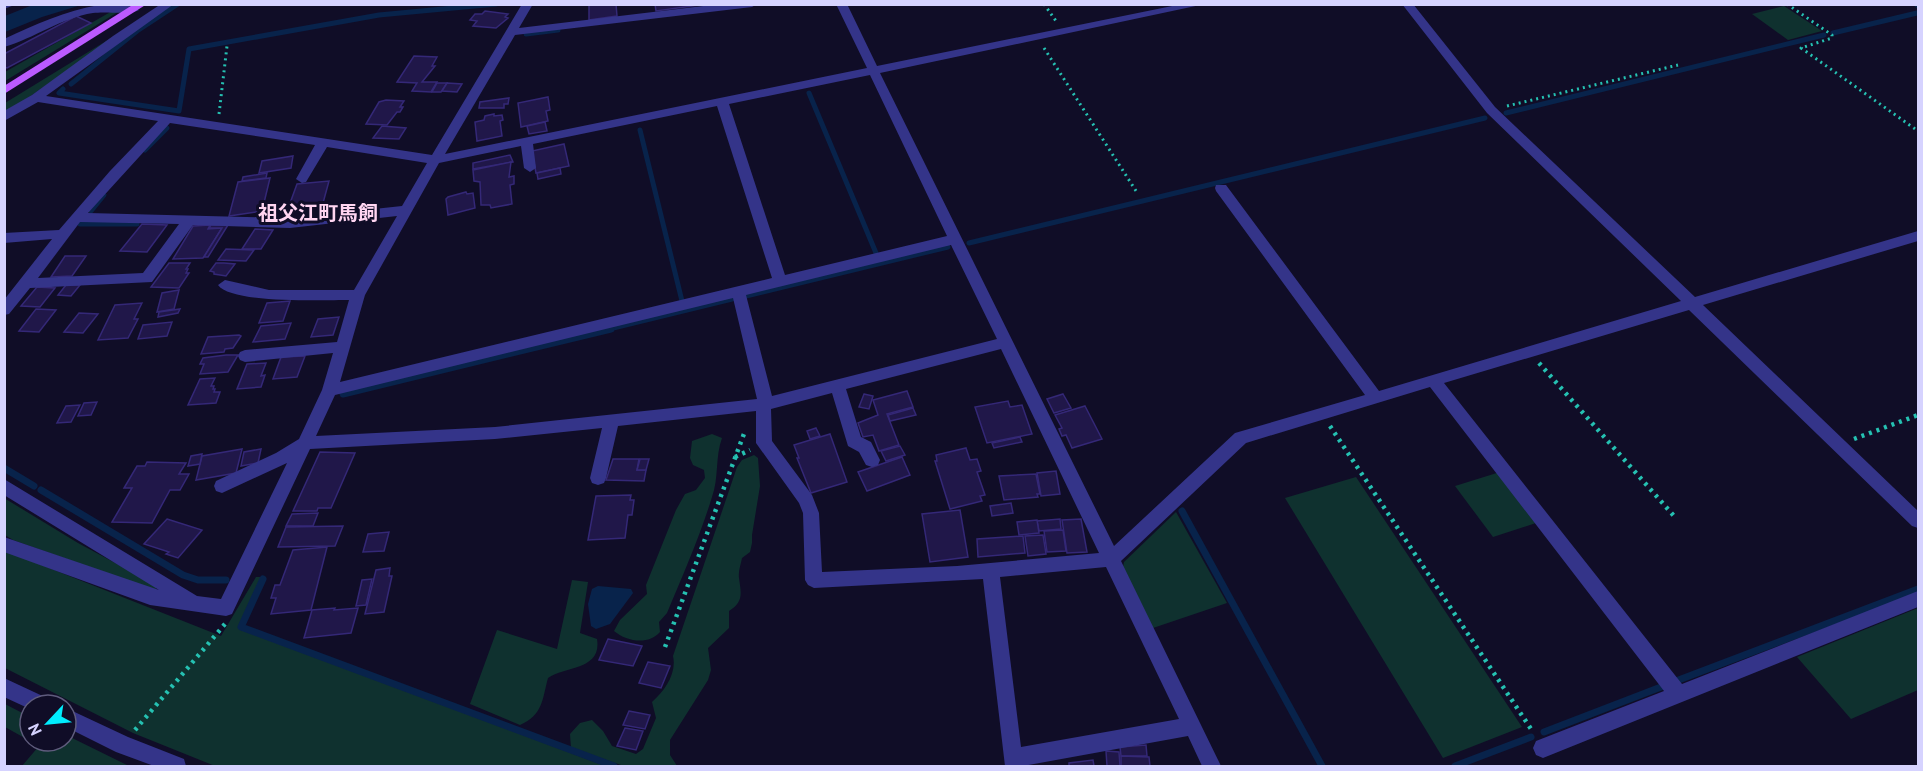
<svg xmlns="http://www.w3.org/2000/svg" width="1923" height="771" font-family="'PT Sans','Noto Sans JP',sans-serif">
	<rect width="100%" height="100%" fill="#100d27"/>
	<g fill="#0f312f">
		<polygon points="1784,6 1822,31 1788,40 1752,14"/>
		<polygon points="114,10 118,12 5,81 5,72"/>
		<polygon points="111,38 112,39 5,114 5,103"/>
		<path d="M712 434 722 438C715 457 719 478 712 497 700 536 683 575 667 613L659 622 660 632C649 645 627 642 614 631L620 620 647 594 646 585 676 510 685 494 696 490 705 478 704 470 693 465 690 458 692 441Z"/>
		<path d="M754 455 758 458 760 486 752 535V543L750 552 742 558C741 564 738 571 739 578 741 593 744 602 729 611V628L708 648 711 670 708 680 670 740V755L677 766H624L571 748 570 734 580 723 592 720 603 731 612 746 636 754 643 749 656 718 652 702C665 691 677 673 673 656L737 467 742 460Z"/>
		<polygon points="1500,472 1539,522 1493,537 1455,486"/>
		<polygon points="1356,477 1522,727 1443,758 1285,498"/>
		<polygon points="4,498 78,543 158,586 155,590 13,540 5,535"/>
		<polygon points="1176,512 1227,603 1153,628 1123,567 1124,562"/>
		<polygon points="6,551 221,636 256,577 261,577 240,628 605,766 215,766 133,733 5,668"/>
		<path d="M572 580 588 582 580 633 597 639C602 670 566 666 548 678 542 700 543 715 520 725L470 704 497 630 557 649Z"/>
		<polygon points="1918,608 1918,690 1851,719 1797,657"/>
		<polygon points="5,704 30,717 30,741 66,741 66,735 129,766 22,766 39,746 5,727"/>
	</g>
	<g fill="#08234b">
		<polygon points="35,4 81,4 81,5 42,17 5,32 5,16"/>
		<polygon points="598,586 631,589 633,593 610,624 596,629 591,626 588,604 592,589"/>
	</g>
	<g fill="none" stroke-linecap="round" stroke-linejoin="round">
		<g stroke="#08234b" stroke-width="5">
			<polyline points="1916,4 1918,6"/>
			<polyline points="1833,33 1917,13"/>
			<polyline points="526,34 558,30"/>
			<polyline points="71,84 137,31 178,4"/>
			<polyline points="63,89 59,93 179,111 189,49 379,15 496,4"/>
			<polyline points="809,93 876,253"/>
			<polyline points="1506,113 1824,35"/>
			<polyline points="640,130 682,301"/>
			<polyline points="145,150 167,128"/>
			<polyline points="91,211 104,195"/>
			<polyline points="80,224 137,224"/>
			<polyline points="969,243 1485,118"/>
			<polyline points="746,296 948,247"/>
			<polyline points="605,330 732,299"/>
		</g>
		<g stroke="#08234b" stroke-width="7">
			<polyline points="343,394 611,329"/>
			<polyline points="4,468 34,486"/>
			<polyline points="41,490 183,575 198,580 226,580"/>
			<polyline points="1182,511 1322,766"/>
			<polyline points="263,579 241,627 614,766"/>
			<polyline points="1676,681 1918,589"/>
			<polyline points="1544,732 1661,687"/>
			<polyline points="1455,766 1531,737"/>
		</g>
	</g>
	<g fill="#201749" stroke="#342877" stroke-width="1.5">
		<polygon points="589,4 616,4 617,16 589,20"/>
		<polygon points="655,4 699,4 699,5 656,11"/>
		<polygon points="485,11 508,14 505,17 508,18 496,28 473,26 477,21 470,20 475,14 482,14"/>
		<polygon points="76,16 91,23 7,68 4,67 4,54"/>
		<polygon points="414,56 437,57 432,66 435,66 422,82 437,82 431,92 412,91 417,83 397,82"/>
		<polygon points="437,83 447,83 441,92 432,92"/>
		<polygon points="447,83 462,84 457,92 442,91"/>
		<polygon points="548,97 550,110 546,111 548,121 521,127 518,103"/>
		<polygon points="509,98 508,104 504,104 504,108 479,108 480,102"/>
		<polygon points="386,100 404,101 400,107 403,107 400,112 397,112 387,125 366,124 379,102"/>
		<polygon points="494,114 494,116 502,115 503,120 500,121 502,136 477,141 475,122 484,120 485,116"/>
		<polygon points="545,122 547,131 529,134 527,126"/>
		<polygon points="382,126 406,128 399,139 373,138"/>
		<polygon points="564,144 569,166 536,173 532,151"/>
		<polygon points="510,155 513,162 473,169 473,163"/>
		<polygon points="293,156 291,168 259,173 262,161"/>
		<polygon points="511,162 509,177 514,176 514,184 510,185 512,204 491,208 490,205 481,205 480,182 474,181 473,170"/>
		<polygon points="560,168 561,174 538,179 537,173"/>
		<polygon points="267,173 266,178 242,181 243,177"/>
		<polygon points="270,178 262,211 229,216 238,182"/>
		<polygon points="329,181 323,203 289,206 297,184"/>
		<polygon points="466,192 467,194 473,193 475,208 448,215 446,199 448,197"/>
		<polygon points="142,224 167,225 147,252 120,251"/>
		<polygon points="210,225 208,229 222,228 203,258 173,259 193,226"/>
		<polygon points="211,225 228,225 208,257 204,257 222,228 209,228"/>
		<polygon points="255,229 273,230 261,249 242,249"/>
		<polygon points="226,249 254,250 246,261 218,260"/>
		<polygon points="65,256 86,256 72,276 51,277"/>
		<polygon points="169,263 190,263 186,269 188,269 186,273 189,273 179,288 151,287"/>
		<polygon points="216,263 224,263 235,264 226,276 214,274 214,272 210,271"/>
		<polygon points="66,285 80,285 71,296 58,295"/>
		<polygon points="37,287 55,288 40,307 21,306"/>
		<polygon points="179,290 174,309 157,312 162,293"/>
		<polygon points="290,301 283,321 259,323 267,303"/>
		<polygon points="142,303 134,319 138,319 128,338 98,340 115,305"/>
		<polygon points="36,309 56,310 39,332 19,331"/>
		<polygon points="180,309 178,313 158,317 159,312"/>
		<polygon points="79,313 98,314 83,333 64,332"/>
		<polygon points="339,317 333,335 311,337 318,319"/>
		<polygon points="172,322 167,336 138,339 143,325"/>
		<polygon points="291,323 285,339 253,342 261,326"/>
		<polygon points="239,335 241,336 233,348 225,349 224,352 201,354 208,337"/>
		<polygon points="226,355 238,355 228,372 200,374 204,364 200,364 203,358"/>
		<polygon points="305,356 297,377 273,379 281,357"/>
		<polygon points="266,363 261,376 265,375 261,387 237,389 247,364"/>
		<polygon points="215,378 211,386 214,386 213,389 215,389 214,392 220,392 216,403 188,405 200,379"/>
		<polygon points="907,391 913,407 887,414 899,445 879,451 873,435 863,437 858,423 878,415 873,400"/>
		<polygon points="864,394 873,396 869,409 859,407"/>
		<polygon points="1063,394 1071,408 1054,413 1047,399"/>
		<polygon points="1008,401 1010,407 1022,405 1032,434 987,443 975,407"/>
		<polygon points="97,402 91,415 78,416 84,403"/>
		<polygon points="80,405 71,422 57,423 66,406"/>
		<polygon points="1085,406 1102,439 1072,448 1066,435 1062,436 1059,429 1062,428 1055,415"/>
		<polygon points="913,408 916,415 890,421 888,415"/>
		<polygon points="816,428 820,436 810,439 807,431"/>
		<polygon points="830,434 847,482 811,493 797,458 799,458 794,445"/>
		<polygon points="1020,437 1022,442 994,448 992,443"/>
		<polygon points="900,446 905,455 886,461 881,451"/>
		<polygon points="966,448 970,460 977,459 981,471 977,472 985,495 980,496 982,501 950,509 935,461 937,461 936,455"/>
		<polygon points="242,449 236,473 196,480 202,456"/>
		<polygon points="261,449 258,463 241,466 244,452"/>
		<polygon points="320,452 355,453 331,508 318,508 317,511 293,511"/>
		<polygon points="202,454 200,464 188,466 191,456"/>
		<polygon points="902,457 910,475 867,491 858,472"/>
		<polygon points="613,459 639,459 637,470 646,470 644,481 606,480"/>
		<polygon points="640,459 649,459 646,470 637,470"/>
		<polygon points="147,462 186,463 179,474 189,474 180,490 170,490 152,523 112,522 132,488 124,488 137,466 145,466"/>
		<polygon points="1056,471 1060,494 1041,496 1037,473"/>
		<polygon points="1036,474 1040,494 1037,494 1038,497 1004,500 999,476"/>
		<polygon points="631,495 630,500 634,500 632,515 628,515 625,538 588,540 596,496"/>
		<polygon points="1011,503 1013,513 992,516 990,506"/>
		<polygon points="960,510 968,557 930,562 922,514"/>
		<polygon points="318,513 313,526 286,526 292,514"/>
		<polygon points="167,519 202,530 178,558 166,554 169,552 144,544"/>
		<polygon points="1060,519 1061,529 1039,531 1037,521"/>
		<polygon points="1081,519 1087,552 1067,553 1062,520"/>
		<polygon points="1037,520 1039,533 1019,535 1017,522"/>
		<polygon points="343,526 335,546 278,547 286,527"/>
		<polygon points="1063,530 1066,551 1047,552 1044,531"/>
		<polygon points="389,532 384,551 363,552 368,534"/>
		<polygon points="1043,535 1046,554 1028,556 1025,536"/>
		<polygon points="1023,536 1025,553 978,557 977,539"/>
		<polygon points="327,547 311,610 271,614 276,598 271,598 275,585 280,585 293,550"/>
		<polygon points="390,568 389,576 392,576 384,612 365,614 376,570"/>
		<polygon points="372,579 366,605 356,606 362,580"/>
		<polygon points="335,608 334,610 358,608 351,633 304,638 312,610"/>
		<polygon points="608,639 642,646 633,666 599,660"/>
		<polygon points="648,662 670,666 661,688 639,683"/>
		<polygon points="629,711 650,715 645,729 623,725"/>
		<polygon points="625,728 643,731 636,750 617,746"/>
		<polygon points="1146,745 1147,756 1121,756 1120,747"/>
		<polygon points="1106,751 1119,752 1120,766 1107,766"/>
		<polygon points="1121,756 1149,757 1150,766 1121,766"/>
		<polygon points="1093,760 1094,766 1069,766 1069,763"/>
	</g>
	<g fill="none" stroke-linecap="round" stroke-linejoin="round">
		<g stroke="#25c1b2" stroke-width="3" stroke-dasharray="2 4" stroke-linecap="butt">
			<polyline points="1044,4 1056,21"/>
			<polyline points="1787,4 1832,35 1832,38 1801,48 1918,131"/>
			<polyline points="1044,48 1138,194"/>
			<polyline points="1507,106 1678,65"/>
			<polyline points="219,114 227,46"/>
		</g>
		<g stroke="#25c1b2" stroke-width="4.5" stroke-dasharray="3 5" stroke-linecap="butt">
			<polyline points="1539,363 1674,516"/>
			<polyline points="1330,426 1533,732"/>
			<polyline points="1854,439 1918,415"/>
			<polyline points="735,457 750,450"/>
			<polyline points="665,647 745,431"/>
			<polyline points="135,730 225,624"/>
		</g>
		<g fill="#343489" fill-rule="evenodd">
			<polygon points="4,4 17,4 4,9"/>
			<path d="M161 4H174L46 96 432 155 522 4H533L519 28 720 4H757L752 7 515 35 445 154 867 68 836 4H847L877 66 1182 4H1205L880 73 1114 546 1235 433 1365 395 1216 191 1215 188 1216 185H1226L1379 391 1681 301 1487 113 1402 4H1413L1495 107 1695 297 1918 231V241L1703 305 1918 511V528L1912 526 1689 310 1444 383 1682 684 1918 591V607L1543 758 1536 755 1533 748 1536 741 1664 691 1430 387 1246 443 1121 561 1221 766H1202L1188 736 1023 766H1005L983 579 814 588 808 585 805 580 803 513 799 503 756 443V411L618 426 606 478 604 483 598 485 592 483 590 478 602 428 495 439 310 449 232 614 226 616 150 605 4 552V537L159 590 4 495V479L197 596 221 599 287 463 222 493 216 491 214 486 216 481 276 453 299 439 322 390 333 353 245 362 240 360 238 356 240 352 245 350 337 342 349 300C325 300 231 304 218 285L225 280 269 290H354L397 216 290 228 193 225 152 282 30 288 9 314 4 315V300L52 239 4 243V233L59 230 110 171 158 121 38 102 4 121V111L32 95 113 36ZM870 75 947 236 785 275 729 104ZM717 106 772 278 340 382 365 295 439 163 521 146 524 168 530 172 536 168 533 144ZM170 123 315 145 296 179 302 183 306 182 327 147 427 163 402 206 290 218 88 213ZM80 222 179 224 143 273 38 278ZM951 245 997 339 772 396 746 295ZM733 298 757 399 495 427 316 436 335 395ZM1001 349 1099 553 957 566 822 572 819 513 812 495 772 441 771 409 832 393 848 446 859 452 866 465 872 467 878 465 880 460 871 442 861 437 846 389ZM1106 567 1179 719 1021 747 1000 577Z"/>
			<path d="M99 5C112 5 129 3 139 10 132 15 105 11 93 13 61 18 35 38 4 47V39C36 24 65 11 99 5Z"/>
			<polygon points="4,678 49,699 51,705 30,705 30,709 4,697"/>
			<polygon points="66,708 128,737 184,759 186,766 154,766 116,752 66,727"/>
		</g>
		<polygon fill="#bb5aff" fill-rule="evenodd" points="134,4 147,4 4,94 4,86"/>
	</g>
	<g text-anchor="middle" stroke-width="6" stroke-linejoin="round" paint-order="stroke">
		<g font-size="20" font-weight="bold" fill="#ffd5f1" stroke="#100d27">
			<text x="318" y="220">祖父江町馬飼</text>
		</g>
	</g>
	<rect width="1923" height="771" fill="none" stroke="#d6d3ff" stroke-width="12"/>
	<g transform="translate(48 723) rotate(244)"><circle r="28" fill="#100d27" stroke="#5f5c7d" stroke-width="1.5"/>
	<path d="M0-4.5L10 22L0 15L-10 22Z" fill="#00edfe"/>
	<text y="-9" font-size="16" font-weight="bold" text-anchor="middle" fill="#d6d3ff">N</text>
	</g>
</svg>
